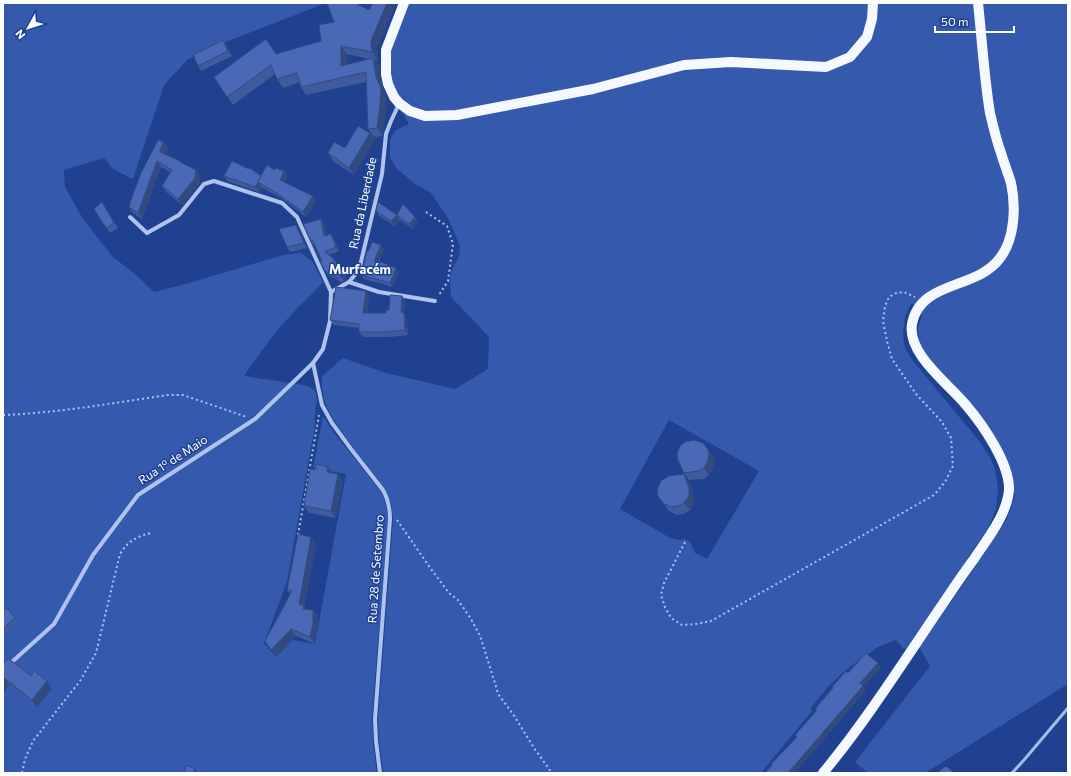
<svg xmlns="http://www.w3.org/2000/svg" width="1071" height="776" font-family="Commissioner,sans-serif">
	<rect width="100%" height="100%" fill="#204090"/>
	<g fill="#3459ad" fill-rule="evenodd">
		<path d="M3 3H326L228 41 188 59 164 85 133 179 113 169 104 158 64 170 65 187 83 219 113 257 134 273 154 292 189 283 283 255 301 253 312 261 323 282C313 294 302 303 292 314 274 333 259 354 244 376L304 385C322 390 316 400 315 413 314 418 315 422 315 426L287 582 264 643 276 657 293 640 315 644 346 474 313 468 323 416 334 433 381 491 386 504 388 519 372 718 373 742 377 773H3Z"/>
		<path d="M399 3H1068V684L925 773H868L855 762 930 666 919 647 963 585 1007 519 1015 496 1011 472 999 445 928 358 919 342 918 327 922 315 912 303C904 312 901 336 905 347 907 352 910 356 913 361L980 442 991 459 995 469 998 489 996 509 988 528 906 649 902 647 896 640 878 647 847 669 827 688 810 709 812 711 761 773H383L379 741 378 719 393 519 391 503 385 489 353 448 335 422 325 404 322 388V376L343 358 386 373 455 389 488 369 489 337 451 297 450 282 451 272 459 256 460 246 449 220 431 193 415 184 396 168 390 157V139L396 130 409 124 405 117 386 91 382 74 381 51 387 32ZM669 420 759 471 707 559 695 553 690 542 684 539 679 540 670 538 620 509Z"/>
	</g>
	<g fill="none" stroke-linecap="round" stroke-linejoin="round">
		<polyline stroke="#a4bbee" stroke-width="3" points="1012,773 1024,760 1068,708"/>
		<g stroke="#b0c3ed" stroke-width="2" stroke-dasharray="2 3" stroke-linecap="butt">
			<polyline points="426,212 447,226 453,244 448,281 439,295"/>
			<path d="M3 415C58 413 113 403 168 395H183L247 417"/>
			<polyline points="397,520 431,569 449,593 458,600 471,619 480,636 495,683 498,694 513,714 534,748 552,773"/>
			<polyline points="298,535 319,415"/>
			<polyline points="685,542 664,583 661,595 665,607 671,618 682,625 696,624 711,621 934,495 945,482 953,466 951,438 942,422 916,394 892,359 887,341 883,321 885,306 889,297 896,293 904,292 915,297"/>
			<path d="M22 773 25 759 33 741 80 681 96 653 120 554C127 542 137 536 151 533"/>
		</g>
		<g stroke="#b0c3ed" stroke-width="4">
			<polyline points="349,282 359,270 382,174 386,134 391,121 399,104"/>
			<polyline points="331,292 349,282 379,292 435,301"/>
			<path d="M313 363 322 405 332 423 351 449 383 490C388 499 390 508 390 519L375 719 376 741 380 773"/>
			<polyline points="3,670 54,624 93,555 138,495 255,419 313,363 323,349 330,321 331,292 297,217 282,203 214,181 204,184 179,215 147,233 130,217"/>
		</g>
		<g stroke="#f6f8ff" stroke-width="10">
			<polyline points="404,3 386,50 386,74 388,84 394,97 399,103 410,111 425,116 457,115 593,89 684,65 731,62 826,67 850,57 867,37 872,19 873,3"/>
			<path d="M823 773C866 721 902 664 940 608 951 592 962 575 974 559 987 539 1007 515 1009 490 1010 464 983 425 966 405 949 384 907 354 912 324 920 280 977 290 1000 258 1015 239 1016 206 1011 183 1008 173 1004 163 1001 153 996 139 993 126 990 113 984 77 982 39 978 3"/>
		</g>
	</g>
	<g fill="#3f5a9d" fill-rule="evenodd">
		<path d="M358 4 377 49 378 61 374 60 379 66 382 85 386 96V112L382 136 374 137 368 129 366 82 306 95 301 87 300 82 283 88 277 79 275 74 233 105 214 77 276 54 321 41 334 22ZM347 54 369 59 347 65Z"/>
		<polygon points="223,40 227,45 232,56 201,71 198,66"/>
		<polygon points="370,133 375,140 354,175 333,161 328,153 345,148"/>
		<polygon points="163,142 168,148 165,155 180,161 182,163 201,176 199,184 182,205 166,192 162,186 170,172 161,167 142,219 133,213 129,207"/>
		<polygon points="274,170 284,171 287,176 284,182 313,196 316,201 306,217 281,198 261,187 259,192 227,181 224,176 261,176"/>
		<polygon points="105,207 118,228 110,233 94,209"/>
		<polygon points="376,211 397,215 415,217 418,222 413,229 400,220 395,226 379,216"/>
		<polygon points="321,219 324,223 326,235 334,238 339,251 329,255 334,259 337,263 347,274 344,281 341,282 328,275 325,271 315,246 314,246 311,241"/>
		<polygon points="299,230 307,248 290,252 287,247"/>
		<polygon points="381,245 384,249 379,262 396,268 399,272 393,287 364,279 361,275 368,252"/>
		<polygon points="370,296 367,313 386,313 402,296 405,301 404,314 407,318 408,335 390,337 363,337 359,332 359,328 334,325 330,320"/>
		<polygon points="712,455 714,460 714,468 709,475 704,479 689,480 684,473"/>
		<polygon points="333,473 338,474 343,481 336,518 309,513 304,506"/>
		<polygon points="689,481 694,496 694,504 690,510 684,514 677,515 669,511 658,496"/>
		<polygon points="316,544 304,607 306,609 313,610 318,617 317,631 315,644 296,636 276,657 290,594 287,590"/>
		<polygon points="3,612 15,618 19,623 3,636"/>
		<polygon points="3,664 31,676 52,689 37,707 9,685 4,692 3,691"/>
	</g>
	<g fill="#334a80">
		<polygon points="387,3 396,3 377,49 378,61 372,52 371,41"/>
		<polygon points="223,40 227,45 232,56 228,51"/>
		<polygon points="341,46 347,54 347,74 341,66"/>
		<polygon points="373,58 379,66 382,85 386,96 386,112 382,136 377,128 376,77"/>
		<polygon points="370,133 375,140 354,175 349,168"/>
		<polygon points="163,142 168,148 164,158 160,152"/>
		<polygon points="157,161 161,167 142,219 138,213"/>
		<polygon points="196,170 201,176 199,184 182,205 178,199"/>
		<polygon points="284,171 287,176 283,185 280,180"/>
		<polygon points="258,182 261,187 259,192 255,187"/>
		<polygon points="313,196 316,201 306,217 303,212"/>
		<polygon points="397,215 400,220 395,226 391,221"/>
		<polygon points="415,217 418,222 413,229 409,224"/>
		<polygon points="321,219 324,223 327,241 324,236"/>
		<polygon points="296,225 299,230 307,248 304,243"/>
		<polygon points="331,234 334,238 339,251 336,247"/>
		<polygon points="381,245 384,249 377,265 374,261"/>
		<polygon points="396,268 399,272 393,287 390,283"/>
		<polygon points="344,270 347,274 344,281 341,276"/>
		<polygon points="366,291 370,296 367,318 363,313"/>
		<polygon points="402,296 405,301 404,314 407,318 408,335 405,330 401,312"/>
		<polygon points="707,448 712,455 714,460 714,468 709,475 704,468"/>
		<polygon points="328,467 333,474 327,472"/>
		<polygon points="338,474 343,481 336,518 331,511"/>
		<polygon points="684,474 689,481 694,496 694,504 690,510 684,503"/>
		<polygon points="311,537 316,544 304,607 309,613 308,616 299,604"/>
		<polygon points="313,610 318,617 317,631 315,644 310,637"/>
		<polygon points="291,629 296,636 276,657 271,650"/>
		<polygon points="878,663 881,668 864,687 866,691 795,773 788,773 860,683"/>
		<polygon points="4,678 9,685 4,692 3,691 3,679"/>
		<polygon points="47,681 52,689 37,707 32,700"/>
		<polygon points="195,769 197,771 196,773 193,773"/>
	</g>
	<g fill="#4969b7" stroke="#334a80">
		<polygon points="327,3 355,3 369,10 373,3 387,3 371,41 372,52 341,46 341,66 373,58 376,77 381,88 380,104 377,128 368,129 366,72 301,87 297,73 277,79 271,65 227,97 214,77 266,39 276,54 321,41 319,25 334,22"/>
		<polygon points="223,40 228,51 198,66 193,55"/>
		<polygon points="358,126 370,133 349,168 328,153 334,142 345,148"/>
		<polygon points="158,140 163,142 160,152 180,161 180,162 196,170 195,178 178,199 162,186 172,170 157,161 138,213 129,207 133,194 141,173"/>
		<polygon points="232,161 249,169 250,168 261,176 258,181 267,165 274,170 276,168 284,171 280,180 313,196 303,212 278,194 258,182 255,187 224,176"/>
		<polygon points="102,202 114,223 106,228 94,209"/>
		<polygon points="378,202 397,215 391,221 376,211"/>
		<polygon points="403,204 415,217 409,224 397,215"/>
		<polygon points="321,219 324,236 331,234 336,247 325,252 334,259 333,261 344,270 341,276 338,278 325,271 320,262 322,261 313,241 311,241 303,224"/>
		<polygon points="296,225 304,243 287,247 279,229"/>
		<polygon points="372,242 381,245 374,261 381,262 396,268 390,283 361,275 367,251 368,252"/>
		<polygon points="336,287 366,291 363,313 386,313 386,310 389,310 390,295 402,296 401,312 404,313 405,330 386,332 359,332 359,324 330,320"/>
		<polygon points="694,440 703,443 707,448 709,453 708,461 704,468 698,471 684,473 678,460 677,455 678,450 681,445 685,442"/>
		<polygon points="316,464 328,467 327,472 338,474 331,511 304,506 310,469 315,470"/>
		<polygon points="684,474 689,488 689,496 684,503 679,506 672,507 664,504 658,496 657,490 659,485 661,481 669,476"/>
		<polygon points="298,534 311,537 299,604 304,606 303,609 313,610 313,624 310,637 291,629 271,650 265,641 292,591 287,590"/>
		<polygon points="7,608 15,618 3,629 3,612"/>
		<polygon points="866,653 878,663 860,683 863,686 788,773 765,773 772,765 771,764 797,737 795,735 817,710 815,709 833,688 832,687 846,671 848,673"/>
		<polygon points="8,658 31,676 34,671 47,681 32,700 4,678 3,679 3,664"/>
		<polygon points="187,765 195,769 193,773 184,773"/>
		<polygon points="946,766 954,773 941,773 939,771"/>
	</g>
	<g text-anchor="middle" stroke-width="3" stroke-linejoin="round" paint-order="stroke">
		<g font-size="12" fill="#fff" stroke="#204090">
			<text transform="translate(363 203) rotate(-78)" y="4">Rua da Liberdade</text>
			<text transform="translate(173 460) rotate(-33)" y="4">Rua 1º de Maio</text>
			<text transform="translate(376 569) rotate(-86)" y="4">Rua 28 de Setembro</text>
		</g>
		<g font-size="13" font-weight="bold" fill="#fff" stroke="#204090">
			<text x="360" y="274">Murfacém</text>
		</g>
	</g>
	<rect width="1071" height="776" fill="none" stroke="#ffffff" stroke-width="8"/>
	<g transform="translate(28 28) rotate(231)" stroke="#204090" stroke-width="3" paint-order="stroke">
	<path d="M0-3L7 15L0 10L-7 15Z" fill="#ffffff"/>
	<text y="-6" font-size="11" font-weight="bold" text-anchor="middle" fill="#ffffff">N</text>
	</g>
	<path d="M935 26v6h79v-6" fill="none" stroke="#ffffff" stroke-width="2"/>
	<text x="941" y="26" font-size="12" fill="#ffffff" stroke="#204090" stroke-width="3" paint-order="stroke">50 m</text>
</svg>
